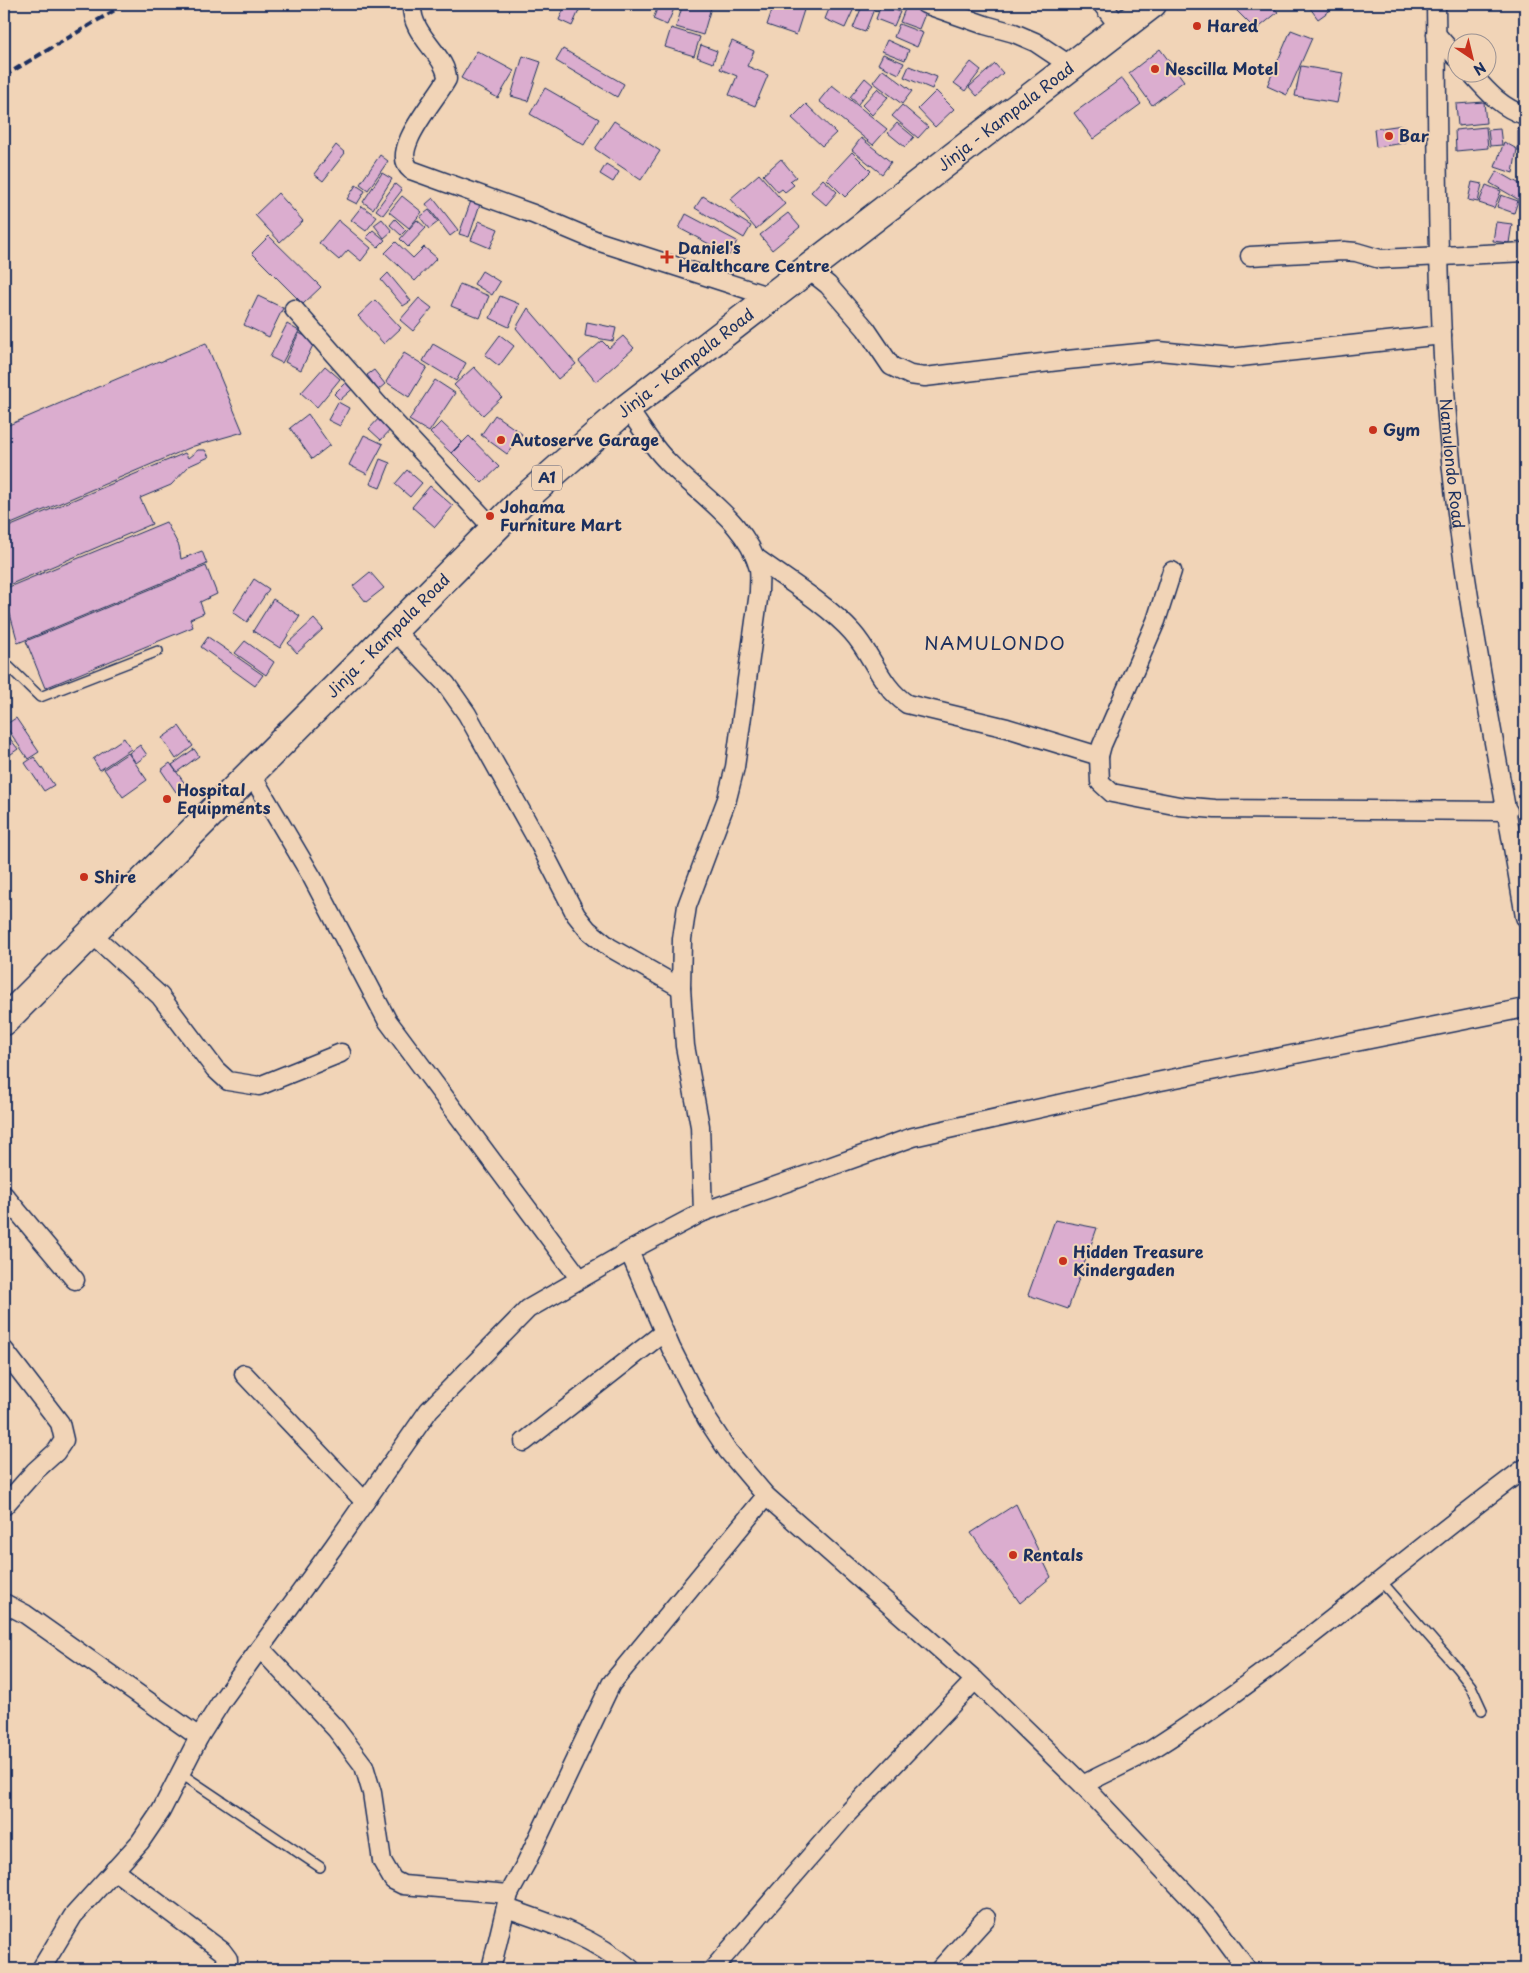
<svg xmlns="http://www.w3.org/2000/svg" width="1529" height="1973" font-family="'Playpen Sans',sans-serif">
	<rect width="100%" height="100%" fill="#f1d4b7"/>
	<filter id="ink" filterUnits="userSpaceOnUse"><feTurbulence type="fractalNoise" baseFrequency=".02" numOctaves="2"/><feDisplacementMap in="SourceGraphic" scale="10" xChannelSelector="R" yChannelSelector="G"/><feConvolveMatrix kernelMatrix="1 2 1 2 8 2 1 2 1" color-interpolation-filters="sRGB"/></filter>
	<g filter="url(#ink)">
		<g fill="#dbadcf" stroke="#1b2f5e">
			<polygon points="566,4 582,4 572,26 559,20"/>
			<polygon points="659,4 676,4 667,25 653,19"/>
			<polygon points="683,4 712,4 703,35 676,27"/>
			<polygon points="774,4 785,4 804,10 796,35 767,25"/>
			<polygon points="831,4 856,4 845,28 825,19"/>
			<polygon points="863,4 876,4 865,32 853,28"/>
			<polygon points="907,4 927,9 919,29 900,22"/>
			<polygon points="1230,4 1269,4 1278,12 1256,30"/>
			<polygon points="1307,4 1339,4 1318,19"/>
			<polygon points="881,5 900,12 894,26 876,19"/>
			<polygon points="899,24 923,33 917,47 894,37"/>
			<polygon points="671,28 700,37 694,56 665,47"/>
			<polygon points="1291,30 1312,38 1287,95 1267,86"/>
			<polygon points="887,40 909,50 905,60 882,51"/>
			<polygon points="732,41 754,51 747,66 768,75 755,106 729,95 737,76 720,69"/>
			<polygon points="701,45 717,51 713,63 697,57"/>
			<polygon points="563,49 624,84 617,97 556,61"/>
			<polygon points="1160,49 1184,81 1152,105 1129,73"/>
			<polygon points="477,51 514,71 498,98 461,78"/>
			<polygon points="883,54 904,63 899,74 878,64"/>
			<polygon points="523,56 541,62 528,101 511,96"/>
			<polygon points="971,62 981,70 965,91 954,83"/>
			<polygon points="995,64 1003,73 977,96 969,87"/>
			<polygon points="909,66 937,77 932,89 904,77"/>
			<polygon points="1301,66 1343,73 1337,103 1295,96"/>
			<polygon points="883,69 912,91 902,104 873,82"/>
			<polygon points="865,78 873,85 858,104 850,97"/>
			<polygon points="1122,78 1141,104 1093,139 1074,113"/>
			<polygon points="832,85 887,129 873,145 819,101"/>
			<polygon points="545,88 599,119 584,145 530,114"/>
			<polygon points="878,88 888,97 872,115 862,105"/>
			<polygon points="936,91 954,109 935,127 918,109"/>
			<polygon points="1484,102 1486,123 1458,126 1456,104"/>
			<polygon points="806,104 836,133 822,146 792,118"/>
			<polygon points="902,105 928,127 918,138 892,116"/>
			<polygon points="614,121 660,151 641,180 595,149"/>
			<polygon points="897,123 914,137 905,147 888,133"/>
			<polygon points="1403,125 1405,143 1376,147 1374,129"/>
			<polygon points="1486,127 1488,148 1456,151 1455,130"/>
			<polygon points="1518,127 1525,128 1525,151 1518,151"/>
			<polygon points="1500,129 1502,145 1490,146 1488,130"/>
			<polygon points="861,138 891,162 882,174 852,150"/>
			<polygon points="1504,142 1517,149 1513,173 1495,167"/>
			<polygon points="336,145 345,153 323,181 314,174"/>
			<polygon points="852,152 871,171 845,197 827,179"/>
			<polygon points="380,155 388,161 368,190 360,184"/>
			<polygon points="781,159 796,177 790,181 794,185 785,192 782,189 778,192 763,175"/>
			<polygon points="606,164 619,172 613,182 600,174"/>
			<polygon points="1497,171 1525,187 1525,195 1521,201 1490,183"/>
			<polygon points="382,173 392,179 373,209 363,202"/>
			<polygon points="759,174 785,204 756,229 730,199"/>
			<polygon points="823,179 837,192 826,205 811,192"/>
			<polygon points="1472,182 1482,184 1478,202 1468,200"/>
			<polygon points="395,184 402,190 383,215 376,210"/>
			<polygon points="356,185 365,191 357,204 347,199"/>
			<polygon points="1486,185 1501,191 1494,208 1479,203"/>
			<polygon points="278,193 303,221 280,242 255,215"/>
			<polygon points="1501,195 1518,201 1514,213 1497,207"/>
			<polygon points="402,196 422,212 409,228 389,212"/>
			<polygon points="703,196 751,226 744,238 695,208"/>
			<polygon points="433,198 458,230 450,236 426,204"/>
			<polygon points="472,198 481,201 469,237 459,234"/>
			<polygon points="362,206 377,217 366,231 351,220"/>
			<polygon points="429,210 438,222 429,229 420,217"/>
			<polygon points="788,213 800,227 772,250 760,235"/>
			<polygon points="686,214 737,241 730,255 679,228"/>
			<polygon points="382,219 392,231 384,238 374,225"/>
			<polygon points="395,219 406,230 401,235 390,225"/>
			<polygon points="338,220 371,248 361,261 348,250 339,260 319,243"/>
			<polygon points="417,220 426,228 408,247 400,239"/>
			<polygon points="479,221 498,229 490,248 471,240"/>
			<polygon points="1496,222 1512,224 1509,243 1493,241"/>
			<polygon points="373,230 385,240 378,247 366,237"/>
			<polygon points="269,236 321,287 303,304 252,253"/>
			<polygon points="396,242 413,258 424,247 437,258 415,281 385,253"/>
			<polygon points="482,271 500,282 492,295 474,284"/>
			<polygon points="388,273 411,301 403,306 381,280"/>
			<polygon points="460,284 489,296 480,318 451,306"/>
			<polygon points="258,296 283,308 269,337 244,325"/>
			<polygon points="500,296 519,304 509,327 490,318"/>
			<polygon points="419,298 432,308 413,331 400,320"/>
			<polygon points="375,300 401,328 384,344 358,316"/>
			<polygon points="528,308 576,364 558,379 516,328"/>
			<polygon points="587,322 616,328 613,341 585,336"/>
			<polygon points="287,324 299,331 282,363 270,357"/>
			<polygon points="299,333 315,341 301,370 285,362"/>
			<polygon points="500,335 514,346 499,366 485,355"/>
			<polygon points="623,336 634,348 596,382 579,361 602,341 609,348"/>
			<polygon points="206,343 243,432 194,446 4,527 4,427 159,361 160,362"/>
			<polygon points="433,344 466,363 456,381 423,361"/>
			<polygon points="404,353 427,367 409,397 386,382"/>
			<polygon points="325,366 340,379 317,407 301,393"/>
			<polygon points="474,367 502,397 483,415 454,385"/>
			<polygon points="374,370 385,384 378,390 367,375"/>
			<polygon points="350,378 357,385 340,400 334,394"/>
			<polygon points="435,380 455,393 429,432 409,420"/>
			<polygon points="338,402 349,408 340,426 328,420"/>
			<polygon points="308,414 330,445 312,459 290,428"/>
			<polygon points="495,415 522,434 507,454 481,435"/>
			<polygon points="381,416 393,427 381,440 369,429"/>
			<polygon points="441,422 462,442 451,453 430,433"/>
			<polygon points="364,435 383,444 367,474 349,465"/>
			<polygon points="469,436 499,467 482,483 452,453"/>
			<polygon points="198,450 205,450 209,457 189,466 171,485 140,498 152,524 4,587 4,529 185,453 188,458"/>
			<polygon points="380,459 390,463 380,488 370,484"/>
			<polygon points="407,470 422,483 410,497 395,484"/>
			<polygon points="430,486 453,506 435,527 412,507"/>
			<polygon points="166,522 179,546 181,559 202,551 207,564 18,643 10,614 4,603 4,589"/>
			<polygon points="206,566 217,594 200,602 204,613 190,619 193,627 45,688 26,641"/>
			<polygon points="370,572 384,588 366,602 353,586"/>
			<polygon points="254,579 269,589 247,622 233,612"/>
			<polygon points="273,599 300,616 280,648 253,631"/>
			<polygon points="314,619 323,629 297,653 288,643"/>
			<polygon points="208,637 263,675 255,686 201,647"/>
			<polygon points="245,641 274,662 266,675 235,653"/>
			<polygon points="16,718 39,752 28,759 5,725"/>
			<polygon points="179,726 193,746 176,759 162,738"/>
			<polygon points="4,731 18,749 4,759"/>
			<polygon points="124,738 131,749 100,770 93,759"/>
			<polygon points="140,745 147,755 136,763 129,753"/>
			<polygon points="194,749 199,756 177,772 172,765"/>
			<polygon points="128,753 147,780 123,797 104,769"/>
			<polygon points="34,757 54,785 44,791 25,763"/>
			<polygon points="170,763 186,785 176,792 161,770"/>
			<polygon points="1055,1220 1097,1228 1068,1309 1028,1295"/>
			<polygon points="1016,1504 1051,1577 1020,1603 971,1533"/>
		</g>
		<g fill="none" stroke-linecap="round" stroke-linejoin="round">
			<defs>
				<g id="service">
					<polyline points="4,662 40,697 158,651"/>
					<polyline points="1380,1580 1457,1668 1471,1686 1482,1710"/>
					<polyline points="180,1773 320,1867"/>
				</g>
				<g id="minor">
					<path d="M412 4C410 36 447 55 447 79 437 99 388 151 411 170L533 214 597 241 771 297"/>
					<polyline points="925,4 985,25 1014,33 1035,42 1071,66"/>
					<polyline points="1102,4 1120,28"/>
					<path id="s1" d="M1436 4C1438 146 1436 287 1448 429 1462 593 1498 754 1525 917"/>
					<polyline points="1436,34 1456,57"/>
					<path d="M1470 72C1486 90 1502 109 1525 115"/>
					<polyline points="1250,256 1344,251 1356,252 1380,259 1525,252"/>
					<polyline points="808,269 828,285 866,329 891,366 910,375 925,377 1067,360 1159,351 1231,358 1442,335"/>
					<polyline points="294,309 383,410 494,529"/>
					<path d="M627 408C640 425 651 445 666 460 697 493 748 523 759 569 760 576 759 585 759 592L735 767 727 799 687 906 682 939 681 988 685 1046 700 1126 703 1212"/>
					<path d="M755 557C784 578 829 606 852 632 873 655 880 686 907 704L1007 728 1099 756"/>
					<polyline points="1172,571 1156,621 1102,745 1099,756 1100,782 1112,793 1179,806 1215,809 1508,811"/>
					<polyline points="393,629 446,684 467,714 540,845 576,915 588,930 609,947 681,988"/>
					<polyline points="250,772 312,877 387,1020 580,1279"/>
					<polyline points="92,934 160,996 215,1069 228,1081 259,1086 341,1053"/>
					<polyline points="4,1195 75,1280"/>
					<polyline points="629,1251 671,1348 707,1419 728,1451 766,1496 975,1680 1083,1785 1210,1919 1247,1969"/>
					<polyline points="4,1350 60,1423 64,1440 56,1452 35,1471 4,1506"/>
					<polyline points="244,1374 365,1502"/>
					<polyline points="524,1442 664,1332"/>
					<polyline points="4,1603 25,1614 199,1737"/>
					<polyline points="260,1648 336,1729 364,1766 372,1793 382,1861 393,1880 403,1885 509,1894"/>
					<path d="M1083 1785C1106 1772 1132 1762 1154 1748 1285 1665 1400 1560 1525 1468"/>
					<polyline points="114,1870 222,1951 228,1959 228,1969"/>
					<path d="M506 1908C551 1923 594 1938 631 1969"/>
					<polyline points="41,1969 73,1916 140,1842 161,1811 199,1737 223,1699 334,1546 429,1410 528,1309 629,1251 703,1212 913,1137 1156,1082 1525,1008"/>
					<polyline points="491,1969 509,1894 526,1863 611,1684 766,1496"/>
					<polyline points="713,1969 848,1813 975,1680"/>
					<polyline points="940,1969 986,1918"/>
				</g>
				<g id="trunk">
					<path id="s2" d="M4 1021 524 499 627 408 1152 4"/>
				</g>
			</defs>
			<use href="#service" stroke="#1b2f5e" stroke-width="12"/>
			<use href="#minor" stroke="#1b2f5e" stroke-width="21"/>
			<use href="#trunk" stroke="#1b2f5e" stroke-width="31"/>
			<use href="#service" stroke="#f1d4b7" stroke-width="9"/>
			<use href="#minor" stroke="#f1d4b7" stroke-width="18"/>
			<use href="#trunk" stroke="#f1d4b7" stroke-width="28"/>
			<polyline stroke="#1b2f5e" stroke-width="4" stroke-dasharray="8 4" stroke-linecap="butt" points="4,76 125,4"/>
		</g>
	</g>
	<g fill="#c8321e" stroke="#f1d4b7" stroke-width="2">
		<circle cx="1197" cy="26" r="5"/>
		<circle cx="1155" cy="69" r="5"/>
		<circle cx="1389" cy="136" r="5"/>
		<path d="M664.5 249.5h5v5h5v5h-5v5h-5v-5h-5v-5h5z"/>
		<circle cx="1373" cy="430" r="5"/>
		<circle cx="501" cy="440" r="5"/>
		<circle cx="490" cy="516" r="5"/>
		<circle cx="167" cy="799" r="5"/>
		<circle cx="84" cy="877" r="5"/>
		<circle cx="1063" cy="1261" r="5"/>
		<circle cx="1013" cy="1555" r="5"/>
	</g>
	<g text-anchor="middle" stroke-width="4" stroke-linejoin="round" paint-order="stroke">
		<rect fill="#f1d4b7" stroke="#5b6079" stroke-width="1" x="532" y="465.5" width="30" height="25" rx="4"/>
		<g font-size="15" font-weight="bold" fill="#1b2f5e">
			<text x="547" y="483">A1</text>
		</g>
		<g font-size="16" font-weight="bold" fill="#1b2f5e" stroke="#f1d4b7" text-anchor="start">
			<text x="1207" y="32">Hared</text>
			<text x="1165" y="75">Nescilla Motel</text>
			<text x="1399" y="142">Bar</text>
			<text x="678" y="254">Daniel's<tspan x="678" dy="18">Healthcare Centre</tspan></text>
			<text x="1383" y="436">Gym</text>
			<text x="511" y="446">Autoserve Garage</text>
			<text x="500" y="513">Johama<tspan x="500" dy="18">Furniture Mart</tspan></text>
			<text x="177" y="796">Hospital<tspan x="177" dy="18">Equipments</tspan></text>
			<text x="94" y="883">Shire</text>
			<text x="1073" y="1258">Hidden Treasure<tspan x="1073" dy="18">Kindergaden</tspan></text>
			<text x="1023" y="1561">Rentals</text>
		</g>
		<g font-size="16" fill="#1b2f5e" stroke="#f1d4b7">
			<text dy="6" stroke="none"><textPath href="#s2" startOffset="1352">Jinja - Kampala Road</textPath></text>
			<text dy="6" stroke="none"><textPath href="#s2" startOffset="948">Jinja - Kampala Road</textPath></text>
			<text dy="6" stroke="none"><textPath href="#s1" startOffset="460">Namulondo Road</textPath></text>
			<text dy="6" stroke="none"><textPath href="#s2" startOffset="544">Jinja - Kampala Road</textPath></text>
		</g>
		<g font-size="19" letter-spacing="1" fill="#1b2f5e" stroke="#f1d4b7">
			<text x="995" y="650">NAMULONDO</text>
		</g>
	</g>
	<rect width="1529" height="1973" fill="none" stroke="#f1d4b7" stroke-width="20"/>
	<rect x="10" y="10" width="1509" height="1953" fill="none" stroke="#1b2f5e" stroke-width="2" filter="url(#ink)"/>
	<g transform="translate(1472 58) rotate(145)"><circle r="24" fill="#f1d4b7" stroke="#9b9293"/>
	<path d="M0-4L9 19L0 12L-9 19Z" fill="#c8321e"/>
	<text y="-8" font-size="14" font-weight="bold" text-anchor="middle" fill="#1b2f5e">N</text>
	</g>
</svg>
